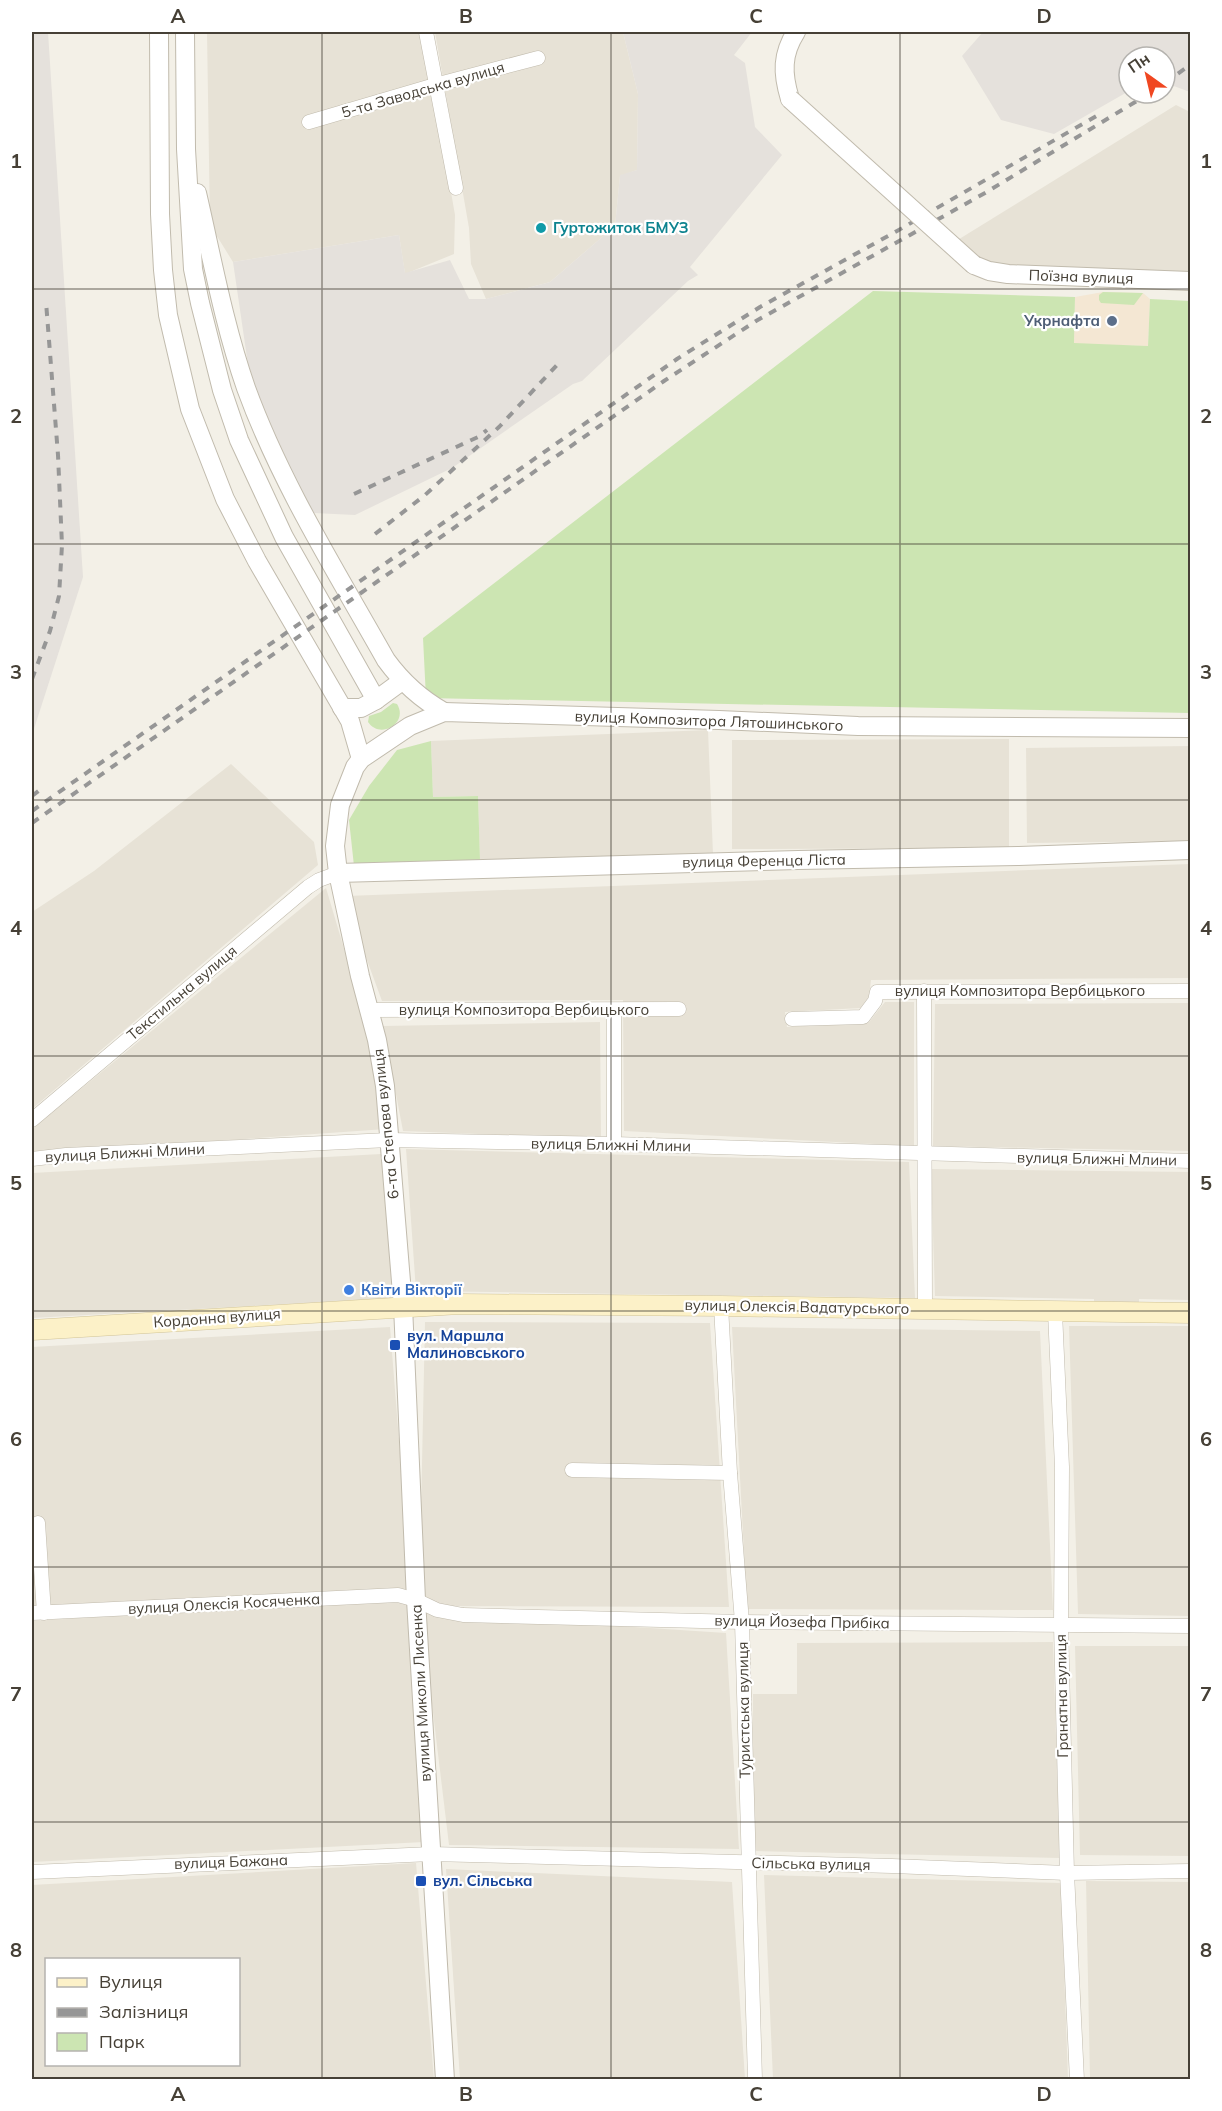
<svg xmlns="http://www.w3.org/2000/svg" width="1222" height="2111" font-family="Mulish,sans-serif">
	<rect width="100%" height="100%" fill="#f3f0e7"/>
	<g fill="#e7e2d6" fill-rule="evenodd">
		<polygon points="207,32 423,32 455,215 454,254 405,274 399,235 233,262 210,225"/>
		<polygon points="435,32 623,32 638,94 637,170 620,176 615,226 550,282 486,299 471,264 469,228"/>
		<polygon points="1176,105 1190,112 1190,273 984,266 956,241"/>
		<polygon points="708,730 713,854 480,860 478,796 433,797 431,741"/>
		<polygon points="1009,739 1009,848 732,849 732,740"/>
		<polygon points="1190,746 1190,841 1027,843 1026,748"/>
		<polygon points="231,764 314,842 318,865 32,1109 32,912 94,871"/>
		<polygon points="1190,864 1190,978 871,980 869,997 861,1008 785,1012 787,1027 869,1022 885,1002 914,1002 914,1146 624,1131 623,1000 382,1001 360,941 347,896"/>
		<polygon points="326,888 367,1026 386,1129 32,1154 32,1129"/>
		<polygon points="1190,1003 1190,1151 933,1146 935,1004"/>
		<polygon points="600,1022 601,1139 403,1131 383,1026"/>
		<polygon points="406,1149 909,1162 915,1298 416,1291"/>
		<polygon points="381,1154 395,1298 32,1318 32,1173"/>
		<polygon points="931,1169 1190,1172 1190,1300 1139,1299 1139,1309 1094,1309 1094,1299 935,1296"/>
		<polygon points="425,1322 710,1323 729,1607 419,1606"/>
		<polygon points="1069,1326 1190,1326 1190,1616 1078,1614"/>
		<polygon points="390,1327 411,1592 32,1606 32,1347"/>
		<polygon points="732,1327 1040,1331 1053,1610 747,1609"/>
		<polygon points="412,1597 424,1842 32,1862 32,1621"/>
		<polygon points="421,1613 726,1633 739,1849 449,1845"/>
		<polygon points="1053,1642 1060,1858 753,1851 753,1694 797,1694 797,1643"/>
		<polygon points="1075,1646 1190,1646 1190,1856 1080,1855"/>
		<path d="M416 1863 434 2079H32V1885ZM46 1960H238V2064H46Z"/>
		<polygon points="446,1869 732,1882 745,2079 460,2079"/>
		<polygon points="764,1875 1061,1883 1068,2079 773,2079"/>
		<polygon points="1086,1881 1190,1882 1190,2079 1090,2079"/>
	</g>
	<polygon fill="#f4e7d3" points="1103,292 1143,293 1150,299 1148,346 1074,344 1075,297"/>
	<g fill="#e5e1dc">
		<polygon points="32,32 48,32 83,577 32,735"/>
		<polygon points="623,32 752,32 734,55 745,63 755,127 782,155 690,267 698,275 688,281 582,381 573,384 452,468 355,515 314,513 281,458 251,385 233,262 399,235 405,273 450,260 469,299 486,299 550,282 615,226 620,175 637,170 638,94"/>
		<polygon points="983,32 1190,32 1190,92 1171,85 1165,86 1165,57 1129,57 1129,91 1054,134 1001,120 962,56"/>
	</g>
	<g fill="#cce5b2">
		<polygon points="873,291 1075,297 1074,343 1148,346 1150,299 1190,301 1190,713 426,698 423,638"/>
		<polygon points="1103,292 1143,293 1134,305 1101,303 1099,300 1099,295"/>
		<path d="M393 703 397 704C409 723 380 740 368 722L369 716 381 712Z"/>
		<polygon points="431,741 433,797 478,796 480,860 354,866 349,820 369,786 397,750"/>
	</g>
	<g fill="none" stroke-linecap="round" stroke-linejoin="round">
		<defs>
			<g id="minor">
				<polyline points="426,32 456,188"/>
				<polyline points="309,122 435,85 538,58"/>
				<polyline points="924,991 925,1309"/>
				<polyline points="370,1010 679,1009"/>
				<polyline points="792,1019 863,1017 875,1001 877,992 1190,991"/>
				<polyline points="32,1120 308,887 319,880 338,873"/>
				<polyline points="614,1144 614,1010"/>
				<polyline points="32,1159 66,1155 389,1140 614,1144 1190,1161"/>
				<polyline points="721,1306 730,1473 742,1622 755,2080"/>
				<polyline points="1055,1312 1062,1467 1061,1625 1067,1873 1077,2080"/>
				<polyline points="572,1470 730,1473"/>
				<polyline points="38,1523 44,1613"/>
				<polyline points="32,1613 398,1595 416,1600 437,1610 463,1615 742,1622 1190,1626"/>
				<polyline points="32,1872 431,1854 892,1866 1067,1873 1190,1871"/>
			</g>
			<g id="tertiary">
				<polyline points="159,32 160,214 163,270 168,315 190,409 225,499 257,561 350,721 361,759"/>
				<polyline points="185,32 186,149 193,269 200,303 222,390 239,440 284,537 376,700"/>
				<path d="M790 99C782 73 782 54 796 32"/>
				<path d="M197 193C212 258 224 325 246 388 281 484 336 571 386 660 402 682 419 698 444 712"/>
				<polyline points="974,265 989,271 1008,274 1190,281"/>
				<polyline points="342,708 361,708 376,700 402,681"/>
				<polyline points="338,873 798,860 1019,856 1190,850"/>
				<polyline points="445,2080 416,1600 403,1306 385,1086 377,1040 360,976 338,873 335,846 340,805 355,767 361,759 410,726 444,712 719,720 858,726 1190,728"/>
			</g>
			<polyline id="secondary" points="32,1330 459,1304 721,1306 1190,1313"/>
		</defs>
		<use href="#minor" stroke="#c1bbad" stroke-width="15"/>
		<use href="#tertiary" stroke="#c1bbad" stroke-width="20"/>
		<use href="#secondary" stroke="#d1c498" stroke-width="21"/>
		<use href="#minor" stroke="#fff" stroke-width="14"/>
		<use href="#tertiary" stroke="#fff" stroke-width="18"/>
		<use href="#secondary" stroke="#fcf1c8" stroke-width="20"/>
		<g stroke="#969696" stroke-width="4" stroke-dasharray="8 8" stroke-linecap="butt">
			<polyline points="1165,83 1190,65"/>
			<polyline points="354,494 478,437 487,430"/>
			<polyline points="375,534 425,495 499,427 557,365"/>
			<polyline points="32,679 50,631 59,596 62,545 58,455 46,302"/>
			<polyline points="32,796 41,789"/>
			<polyline points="32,811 677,359 760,307 897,231 1098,115"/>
			<polyline points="32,823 664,381 756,321 985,193 1150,93"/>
		</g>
		<defs>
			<polyline id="tertiary-bridge" points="790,99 974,265"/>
		</defs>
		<use href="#tertiary-bridge" stroke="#c1bbad" stroke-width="20" stroke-linecap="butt"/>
		<use href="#tertiary-bridge" stroke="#fff" stroke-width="18"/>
	</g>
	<path fill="none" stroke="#464036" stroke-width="1.5" stroke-opacity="0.55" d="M322 32V2080M611 32V2080M900 32V2080M32 289H1190M32 544H1190M32 800H1190M32 1056H1190M32 1311H1190M32 1567H1190M32 1822H1190"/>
	<circle fill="#0f9aa8" stroke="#fff" stroke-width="2" cx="541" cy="228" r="6"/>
	<circle fill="#5c6f8a" stroke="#fff" stroke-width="2" cx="1112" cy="321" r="6"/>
	<circle fill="#3f7fe0" stroke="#fff" stroke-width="2" cx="349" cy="1290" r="6"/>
	<g fill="#1a4fb4" stroke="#fff" stroke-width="2">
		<rect x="389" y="1339" width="12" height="12" rx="3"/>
		<rect x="415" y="1875" width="12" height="12" rx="3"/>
	</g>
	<g text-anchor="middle" stroke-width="4.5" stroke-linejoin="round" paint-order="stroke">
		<g font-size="15" fill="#464036" stroke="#fff">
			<text transform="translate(423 90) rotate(-16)" y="5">5-та Заводська вулиця</text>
			<text transform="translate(1081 277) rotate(2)" y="5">Поїзна вулиця</text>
			<text transform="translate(709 721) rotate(2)" y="5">вулиця Композитора Лятошинського</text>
			<text transform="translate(764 861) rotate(-1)" y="5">вулиця Ференца Ліста</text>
			<text x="1020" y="996">вулиця Композитора Вербицького</text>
			<text transform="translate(182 993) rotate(-40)" y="5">Текстильна вулиця</text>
			<text x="524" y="1015">вулиця Композитора Вербицького</text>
			<text transform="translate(386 1124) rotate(-96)" y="5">6-та Степова вулиця</text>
			<text transform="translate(611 1145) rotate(1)" y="5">вулиця Ближні Млини</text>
			<text transform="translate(125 1153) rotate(-3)" y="5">вулиця Ближні Млини</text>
			<text transform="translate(1097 1159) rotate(1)" y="5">вулиця Ближні Млини</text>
			<text transform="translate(797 1307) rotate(1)" y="5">вулиця Олексія Вадатурського</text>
			<text transform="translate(217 1318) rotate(-4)" y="5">Кордонна вулиця</text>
			<text transform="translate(224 1604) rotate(-3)" y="5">вулиця Олексія Косяченка</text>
			<text transform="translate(802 1622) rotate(1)" y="5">вулиця Йозефа Прибіка</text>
			<text transform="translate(421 1693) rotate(-93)" y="5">вулиця Миколи Лисенка</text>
			<text transform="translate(1062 1696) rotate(-91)" y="5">Гранатна вулиця</text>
			<text transform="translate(744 1710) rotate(-91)" y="5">Туристська вулиця</text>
			<text transform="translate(231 1862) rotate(-2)" y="5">вулиця Бажана</text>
			<text transform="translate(811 1864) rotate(1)" y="5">Сільська вулиця</text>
		</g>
		<g font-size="15" font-weight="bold" fill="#0d838f" stroke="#fff" text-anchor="start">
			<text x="553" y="233">Гуртожиток БМУЗ</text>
		</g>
		<g font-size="15" font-weight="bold" fill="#4e5e75" stroke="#fff" text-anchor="end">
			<text x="1100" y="326">Укрнафта</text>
		</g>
		<g font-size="15" font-weight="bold" fill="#366cbe" stroke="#fff" text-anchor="start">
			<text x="361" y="1295">Квіти Вікторії</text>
		</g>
		<g font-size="15" font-weight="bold" fill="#164399" stroke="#fff" text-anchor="start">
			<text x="407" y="1341">вул. Маршла<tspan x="407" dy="17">Малиновського</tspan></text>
			<text x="433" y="1886">вул. Сiльська</text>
		</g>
	</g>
	<rect width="1222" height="2111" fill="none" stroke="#ffffff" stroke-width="66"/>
	<rect x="45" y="1958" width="195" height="108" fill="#ffffff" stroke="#b5b3af" stroke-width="1.5"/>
	<rect x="57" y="1978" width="30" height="9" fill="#fcf1c8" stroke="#b5b3af" stroke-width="1.5"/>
	<text x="99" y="1988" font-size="18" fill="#464036">Вулиця</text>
	<rect x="57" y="2008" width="30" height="9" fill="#969696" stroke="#b5b3af" stroke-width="1.5"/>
	<text x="99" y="2018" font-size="18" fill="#464036">Залізниця</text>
	<rect x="57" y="2033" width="30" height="18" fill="#cce5b2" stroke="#b5b3af" stroke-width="1.5"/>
	<text x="99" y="2048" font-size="18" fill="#464036">Парк</text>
	<g transform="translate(1147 75) rotate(326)"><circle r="28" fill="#ffffff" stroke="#b5b3af" stroke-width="1.5"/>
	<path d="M0-4.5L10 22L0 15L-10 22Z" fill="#f04721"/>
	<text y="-9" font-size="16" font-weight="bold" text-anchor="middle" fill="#464036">Пн</text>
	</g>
	<rect x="33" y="33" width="1156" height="2045" fill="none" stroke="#464036" stroke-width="2"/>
	<g font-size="20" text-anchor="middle" font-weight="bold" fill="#464036">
		<text x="178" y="23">A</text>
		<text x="466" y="23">B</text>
		<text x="756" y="23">C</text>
		<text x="1044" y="23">D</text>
		<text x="16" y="168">1</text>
		<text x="1206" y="168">1</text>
		<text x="16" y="423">2</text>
		<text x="1206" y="423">2</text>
		<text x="16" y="679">3</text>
		<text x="1206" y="679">3</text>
		<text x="16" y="935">4</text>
		<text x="1206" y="935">4</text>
		<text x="16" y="1190">5</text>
		<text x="1206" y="1190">5</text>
		<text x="16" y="1446">6</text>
		<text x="1206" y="1446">6</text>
		<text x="16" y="1701">7</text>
		<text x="1206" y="1701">7</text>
		<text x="16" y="1957">8</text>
		<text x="1206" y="1957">8</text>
		<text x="178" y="2101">A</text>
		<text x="466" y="2101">B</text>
		<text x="756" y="2101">C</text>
		<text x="1044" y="2101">D</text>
	</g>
</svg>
